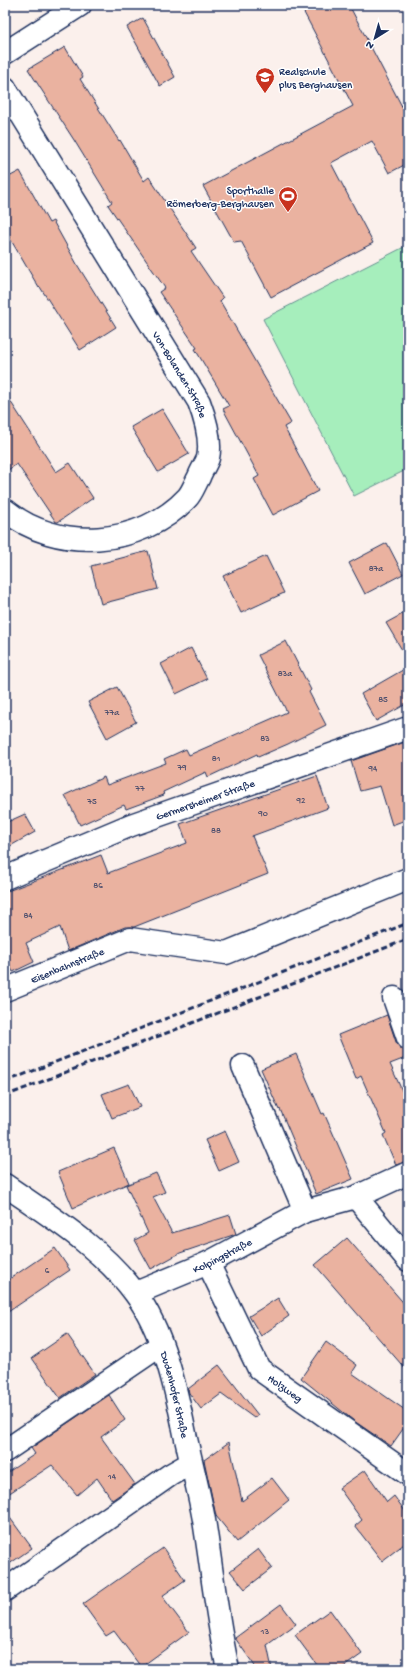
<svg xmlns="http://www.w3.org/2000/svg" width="413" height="1674" font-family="'Gochi Hand',sans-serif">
	<rect width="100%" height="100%" fill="#fbf0ec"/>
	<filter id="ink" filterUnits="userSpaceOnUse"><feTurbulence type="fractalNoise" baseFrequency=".025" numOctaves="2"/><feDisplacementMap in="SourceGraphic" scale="8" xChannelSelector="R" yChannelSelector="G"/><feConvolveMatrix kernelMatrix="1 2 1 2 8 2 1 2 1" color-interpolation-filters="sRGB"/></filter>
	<g filter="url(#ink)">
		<polygon fill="#a6eebc" stroke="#608e8d" points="408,245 408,469 354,496 263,319"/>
		<g fill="#eab2a0" stroke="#1b2f5e">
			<polygon points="300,5 349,5 408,118 408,163 389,173 372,141 331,163 373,243 271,297 241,241 234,242 203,186 353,106"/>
			<polygon points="143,18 175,77 160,86 127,27"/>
			<polygon points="65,47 83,77 80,79 119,141 120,140 144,181 149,177 196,248 191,251 223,298 220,301 291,423 284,427 318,491 273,515 254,479 259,476 223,409 229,406 195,349 197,348 159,292 165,288 108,205 112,202 74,140 28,69"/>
			<polygon points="20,171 49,223 53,221 78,266 116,327 80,350 40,287 39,288 5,230 5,179"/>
			<polygon points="5,393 56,472 70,463 93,498 58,522 56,522 17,464 5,472"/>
			<polygon points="162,409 189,454 158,472 131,427"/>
			<polygon points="387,543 403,574 365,594 349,563"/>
			<polygon points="148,551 158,589 101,604 91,566"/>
			<polygon points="266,556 284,593 241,613 223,576"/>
			<polygon points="408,611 408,660 386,623"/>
			<polygon points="286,641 311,690 309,692 326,725 288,744 258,757 257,754 208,777 206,772 163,792 164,795 126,809 124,805 80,825 65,795 104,777 107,785 166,763 164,759 186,749 189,755 287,712 258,655"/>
			<polygon points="191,648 207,679 176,694 161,664"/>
			<polygon points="408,667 408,703 376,721 361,694"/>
			<polygon points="117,687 136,722 107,738 88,702"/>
			<polygon points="408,741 408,819 392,825 380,786 360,791 351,761"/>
			<polygon points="317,776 328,808 252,836 268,874 134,927 125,927 68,951 60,927 26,943 34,962 13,972 5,956 5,892 101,855 108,873 187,843 180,824"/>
			<polygon points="25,814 35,832 5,849 5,823"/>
			<polygon points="387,1015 396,1042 400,1048 408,1050 408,1057 390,1064 408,1104 408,1161 396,1165 383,1135 386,1133 361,1076 356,1079 338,1035"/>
			<polygon points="296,1054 322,1114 324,1113 353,1179 316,1194 280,1109 279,1110 261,1069"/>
			<polygon points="129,1084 140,1107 112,1118 102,1094"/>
			<polygon points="225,1131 239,1162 219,1171 205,1140"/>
			<polygon points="114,1148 129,1183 73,1208 58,1172"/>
			<polygon points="156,1173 165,1192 153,1197 172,1233 230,1215 236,1234 180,1253 151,1269 135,1240 148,1233 126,1185"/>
			<polygon points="347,1238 408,1308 408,1372 315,1265"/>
			<polygon points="55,1248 70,1270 5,1314 5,1282"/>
			<polygon points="278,1298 289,1316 261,1336 249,1316"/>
			<polygon points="67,1334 95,1374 60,1398 32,1358"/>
			<polygon points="326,1342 357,1365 352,1373 408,1412 408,1422 391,1446 354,1421 301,1378"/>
			<polygon points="219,1365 258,1415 254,1418 221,1394 201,1409 189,1393 188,1389"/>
			<polygon points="109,1395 125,1420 101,1437 135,1484 112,1500 97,1478 77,1495 52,1465 5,1496 5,1474 35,1454 31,1448"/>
			<polygon points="229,1442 242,1501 272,1478 289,1500 237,1542 216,1516 204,1460"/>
			<polygon points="365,1470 387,1502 394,1496 408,1515 408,1541 382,1561 355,1526 362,1520 339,1488"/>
			<polygon points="5,1511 32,1548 5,1567"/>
			<polygon points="163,1548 185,1580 162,1596 189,1632 141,1667 114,1631 106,1636 83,1604"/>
			<polygon points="258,1549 272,1568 245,1589 230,1571"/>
			<polygon points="281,1604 296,1624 267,1645 272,1669 257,1669 235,1638"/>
			<polygon points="330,1610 362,1654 341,1669 320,1669 295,1635"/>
		</g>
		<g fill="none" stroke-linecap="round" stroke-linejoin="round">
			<defs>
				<g id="minor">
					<polyline points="5,53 80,5"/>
					<path id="s1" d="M5 88 199 402C205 418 212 440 208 458 206 464 201 471 199 477 195 484 192 493 187 498 141 547 57 553 5 510"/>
					<path id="s2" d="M5 990 130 939 226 953 408 879"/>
					<polyline points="394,998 408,1038"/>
					<polyline points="243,1066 305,1211"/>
					<path id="s3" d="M5 1185C51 1217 101 1247 135 1293 163 1330 176 1389 185 1434 191 1463 199 1491 204 1520 212 1570 217 1620 228 1669"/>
					<polyline points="356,1197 408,1260"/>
					<path id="s4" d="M208 1263 259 1369 408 1474"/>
					<path id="s5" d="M136 1293 208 1263 305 1211 356 1197 408 1173"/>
					<polyline points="5,1451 161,1345"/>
					<polyline points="5,1590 170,1475 191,1463"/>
				</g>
				<g id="major">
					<path id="s6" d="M5 878 131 825 408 728"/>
				</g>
			</defs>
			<use href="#minor" stroke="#1b2f5e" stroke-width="25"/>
			<use href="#major" stroke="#1b2f5e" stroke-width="25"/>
			<use href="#minor" stroke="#fff" stroke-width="22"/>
			<use href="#major" stroke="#fff" stroke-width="22"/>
			<g stroke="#1b2f5e" stroke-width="3" stroke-dasharray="6 3" stroke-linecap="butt">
				<polyline points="5,1082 408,923"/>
				<polyline points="5,1096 408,939"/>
			</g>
		</g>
	</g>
	<defs>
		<symbol id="school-pin" viewBox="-11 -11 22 30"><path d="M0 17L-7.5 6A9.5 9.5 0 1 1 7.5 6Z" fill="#c8321e" stroke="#fff"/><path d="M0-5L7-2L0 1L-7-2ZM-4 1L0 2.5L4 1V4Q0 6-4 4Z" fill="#fff"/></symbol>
		<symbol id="stadium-pin" viewBox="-11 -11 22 30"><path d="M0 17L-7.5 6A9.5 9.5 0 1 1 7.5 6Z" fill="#c8321e" stroke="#fff"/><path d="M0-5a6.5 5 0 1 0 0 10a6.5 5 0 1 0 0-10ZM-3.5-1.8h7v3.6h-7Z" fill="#fff"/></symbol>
	</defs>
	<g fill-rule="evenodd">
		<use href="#school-pin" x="254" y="66" width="22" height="30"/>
		<use href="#stadium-pin" x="277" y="185" width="22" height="30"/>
	</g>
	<g text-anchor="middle" stroke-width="3" stroke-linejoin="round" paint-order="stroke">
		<g font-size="9" fill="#4f506e">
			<text x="376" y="571">87a</text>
			<text x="285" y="676">83a</text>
			<text x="383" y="702">85</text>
			<text x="112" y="715">77a</text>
			<text x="265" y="741">83</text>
			<text x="216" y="761">81</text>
			<text x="182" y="770">79</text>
			<text x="373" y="771">94</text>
			<text x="140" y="791">77</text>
			<text x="301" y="803">92</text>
			<text x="92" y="804">75</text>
			<text x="263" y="816">90</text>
			<text x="216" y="833">88</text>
			<text x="98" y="888">86</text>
			<text x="28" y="918">84</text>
			<text x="47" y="1273">6</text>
			<text x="112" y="1479">14</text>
			<text x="265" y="1634">13</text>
		</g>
		<g font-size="11" fill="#1b2f5e" stroke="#fff" text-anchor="start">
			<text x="279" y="75">Realschule<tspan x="279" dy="13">plus Berghausen</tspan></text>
			<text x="274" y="194" text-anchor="end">Sporthalle<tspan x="274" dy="13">Römerberg-Berghausen</tspan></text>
		</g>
		<g font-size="11" fill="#1b2f5e" stroke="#fff">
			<text dy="4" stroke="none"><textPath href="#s1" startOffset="336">Von-Bolanden-Straße</textPath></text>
			<text dy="4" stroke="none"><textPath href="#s6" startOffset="215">Germersheimer Straße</textPath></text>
			<text dy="4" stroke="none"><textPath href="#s2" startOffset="67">Eisenbahnstraße</textPath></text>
			<text dy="4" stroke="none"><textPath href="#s5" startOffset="94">Kolpingstraße</textPath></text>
			<text dy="4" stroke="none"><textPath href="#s4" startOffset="150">Holzweg</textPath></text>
			<text dy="4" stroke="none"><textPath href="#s3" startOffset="280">Dudenhofer Straße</textPath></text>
		</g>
	</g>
	<rect width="413" height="1674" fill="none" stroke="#fff" stroke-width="20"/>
	<rect x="10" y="10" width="393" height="1654" fill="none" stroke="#1b2f5e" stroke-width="1.5" filter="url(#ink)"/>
	<g transform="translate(375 38) rotate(217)" stroke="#ffffff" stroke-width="3" paint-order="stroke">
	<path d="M0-3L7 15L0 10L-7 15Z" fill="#1b2f5e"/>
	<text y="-6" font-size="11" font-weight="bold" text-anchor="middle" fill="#1b2f5e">N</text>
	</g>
</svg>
